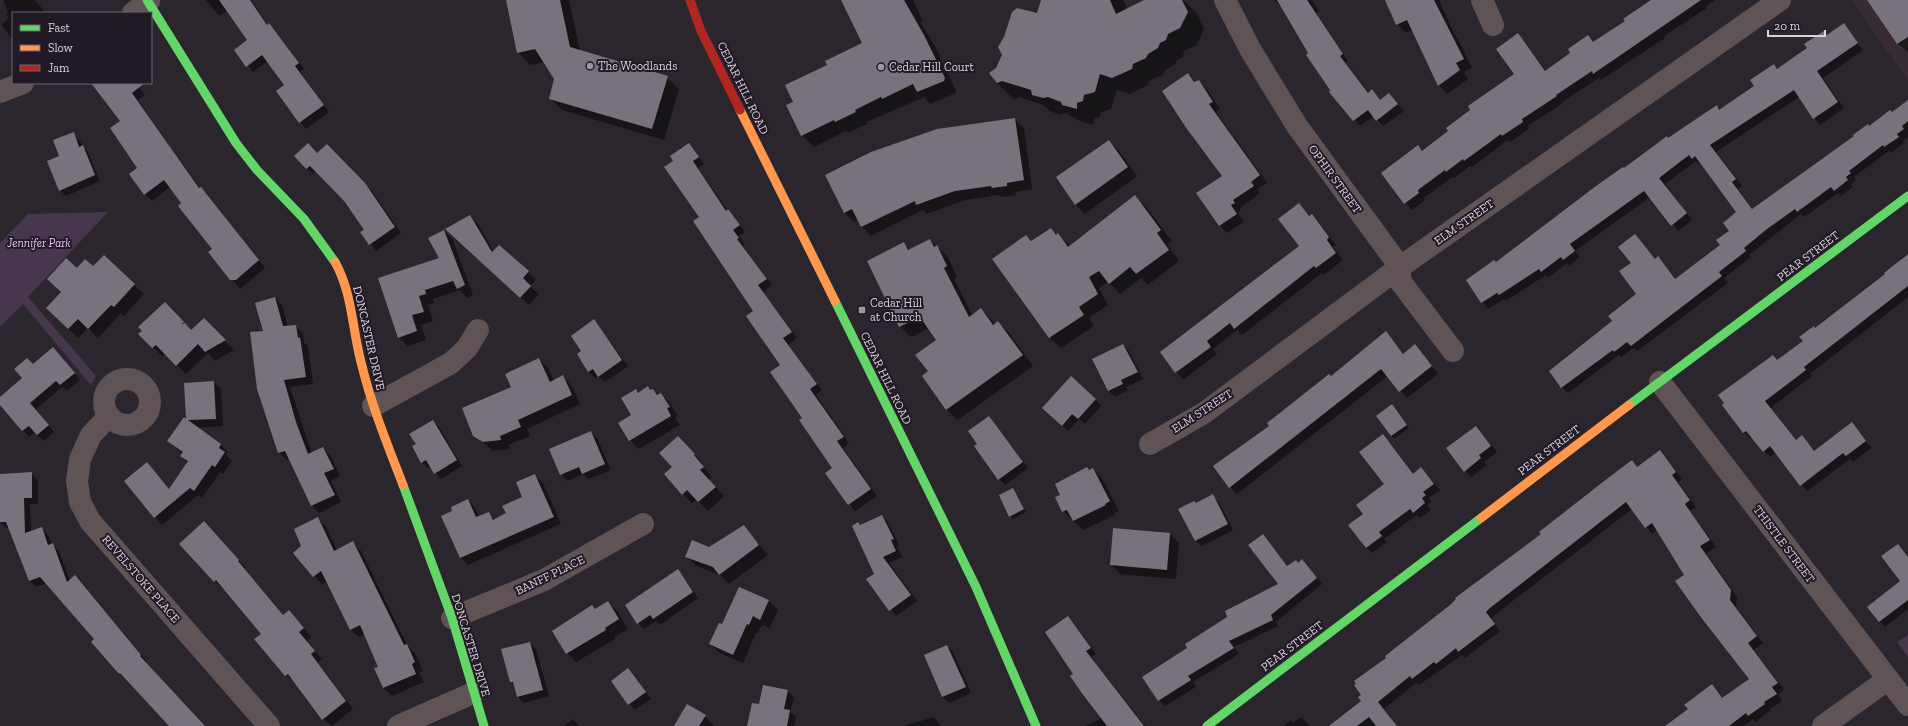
<svg xmlns="http://www.w3.org/2000/svg" width="1908" height="726" font-family="'Zilla Slab',serif">
	<rect width="100%" height="100%" fill="#2b262e"/>
	<polygon fill="#392b35" points="1852,0 1908,0 1908,81"/>
	<g fill="#46374c">
		<polygon points="108,212 28,297 96,376 91,385 23,304 0,327 0,243 28,214"/>
		<polygon points="1908,635 1908,657 1897,642"/>
	</g>
	<g fill="#0007">
		<polygon points="3,0 35,0 46,13 13,13 13,40 1,25 9,18 6,14 8,12"/>
		<polygon points="206,0 251,0 268,25 275,31 304,69 300,72 329,112 306,129 277,91 285,85 268,61 253,72 235,50 248,40 228,10 219,16"/>
		<polygon points="507,0 569,0 580,51 667,77 679,89 664,140 562,110 550,98 556,79 544,62 530,65 518,52"/>
		<polygon points="842,0 913,0 923,21 920,22 936,48 956,91 956,93 930,104 924,97 867,122 867,124 848,133 846,131 814,147 802,135 794,102 828,65 863,44"/>
		<polygon points="1042,0 1123,0 1128,9 1146,0 1183,0 1197,13 1204,29 1197,45 1184,51 1183,57 1177,60 1175,64 1165,70 1163,75 1149,81 1148,85 1129,94 1117,90 1111,109 1101,112 1100,117 1094,119 1093,125 1080,121 1066,113 1061,115 1050,111 1043,105 1019,97 1014,100 997,83 996,68 1037,14"/>
		<polygon points="1275,0 1312,0 1319,11 1316,13 1348,61 1346,63 1369,93 1372,91 1380,100 1389,94 1404,111 1383,126 1374,116 1360,126 1332,91 1284,10"/>
		<polygon points="1396,0 1439,0 1454,34 1458,39 1472,68 1464,72 1468,79 1447,94 1439,85 1412,30 1406,33 1397,24"/>
		<polygon points="1653,0 1715,0 1706,6 1707,8 1664,36 1665,38 1601,80 1599,78 1562,102 1563,103 1528,126 1529,129 1510,142 1508,140 1472,167 1470,166 1454,178 1452,177 1424,198 1425,200 1412,210 1382,173 1418,146 1423,151 1450,131 1515,75 1518,34 1546,71 1572,54 1588,37 1594,43 1626,22"/>
		<polygon points="1868,0 1908,0 1908,52 1898,44"/>
		<polygon points="1844,25 1863,50 1823,78 1844,108 1820,125 1799,97 1716,152 1742,186 1738,189 1753,210 1869,127 1908,104 1908,137 1903,141 1904,143 1891,153 1889,151 1854,177 1856,180 1851,184 1853,187 1841,196 1838,193 1804,217 1801,214 1749,255 1751,257 1724,278 1728,283 1637,351 1634,348 1621,357 1619,355 1568,393 1562,387 1613,322 1638,294 1632,263 1635,235 1655,259 1658,258 1664,264 1676,280 1721,245 1730,231 1738,212 1701,163 1699,164 1696,161 1665,184 1692,220 1678,231 1650,197 1575,251 1580,257 1569,266 1567,263 1548,278 1546,275 1506,301 1504,299 1488,309 1467,280 1496,263 1624,169 1717,107 1720,110 1756,87 1773,65 1778,70 1808,49 1824,32 1828,36"/>
		<polygon points="1188,75 1196,82 1199,81 1206,88 1220,109 1216,112 1267,183 1257,189 1260,193 1240,208 1241,210 1238,213 1244,222 1227,233 1220,226 1197,194 1223,176"/>
		<polygon points="92,83 136,83 145,95 138,100 169,145 201,189 208,195 265,268 240,289 209,253 214,249 170,187 152,201 145,194 139,168 121,121"/>
		<polygon points="1015,119 1024,128 1032,189 1015,192 1016,195 1002,197 999,195 965,200 927,214 923,210 871,236 862,227 858,220 854,222 845,213 826,176"/>
		<polygon points="74,134 88,152 100,181 66,196 60,190 60,156"/>
		<polygon points="1109,142 1119,151 1137,176 1085,214 1076,205 1058,177"/>
		<polygon points="689,144 704,164 698,168 728,211 734,217 745,232 739,236 745,244 743,246 772,285 763,292 797,338 788,345 822,390 816,395 849,443 843,448 877,496 855,511 826,473 833,468 804,418 782,365 755,311 700,217 674,161"/>
		<polygon points="327,145 371,190 401,233 376,251 362,233 366,230 346,201 316,171 313,174 295,156 318,154"/>
		<polygon points="1135,197 1146,207 1172,241 1167,244 1179,261 1148,285 1141,278 1120,294 1108,282 1099,288 1108,305 1089,318 1094,326 1061,348 1050,338 993,259 1026,236 1032,241 1051,229 1070,246"/>
		<polygon points="1298,204 1310,217 1311,216 1319,223 1336,245 1333,247 1343,260 1324,275 1322,273 1242,335 1237,330 1213,349 1217,354 1183,380 1161,352 1300,246"/>
		<polygon points="470,216 478,224 494,252 528,272 536,280 530,286 539,294 529,305 454,237"/>
		<polygon points="444,231 453,240 473,295 467,298 460,290 433,299 434,303 428,305 433,321 421,325 426,340 408,346 398,337 379,278 441,258"/>
		<polygon points="930,240 948,257 957,277 954,279 972,315 981,309 995,324 998,322 1009,333 1033,366 958,420 947,410 923,377 929,372 938,340 929,328 911,337 900,326 904,243 910,250"/>
		<polygon points="1908,253 1908,297 1810,374 1812,376 1771,408 1796,441 1802,437 1815,452 1857,430 1871,448 1853,462 1850,459 1807,491 1776,452 1770,457 1752,437 1750,438 1744,432 1723,405 1804,341 1815,329 1886,275 1901,261 1900,259"/>
		<polygon points="104,257 144,294 124,316 121,313 98,338 88,328 78,338 56,318 62,292 77,269 94,268"/>
		<polygon points="275,298 282,305 288,327 295,326 303,333 304,343 308,346 313,384 290,387 312,454 323,448 331,456 340,476 331,481 341,502 319,513 311,505 290,459 287,460 279,453 258,389 264,332"/>
		<polygon points="164,304 192,331 204,320 234,350 215,361 208,353 186,374 165,354 162,356 153,347 143,331"/>
		<polygon points="594,321 628,366 605,382 598,376 595,378 589,372 579,354 583,351"/>
		<polygon points="1386,332 1404,354 1415,346 1438,374 1407,398 1388,376 1237,494 1230,487 1270,426"/>
		<polygon points="1123,345 1129,351 1143,379 1126,387 1128,390 1115,397 1109,391 1093,360"/>
		<polygon points="59,355 80,380 67,391 62,387 36,409 54,432 44,441 35,432 29,437 0,403 0,398 24,378 34,365"/>
		<polygon points="539,359 548,368 554,381 563,377 572,386 580,404 527,429 530,436 508,445 510,449 493,451 474,435"/>
		<polygon points="213,382 221,389 223,426 196,428 221,445 228,452 226,455 232,461 223,474 220,472 202,498 198,495 162,525 125,482 154,471 169,489 188,463 182,456 183,454 169,441 187,421 185,383"/>
		<polygon points="648,388 659,395 661,394 670,403 678,416 675,418 680,425 639,449 630,440 632,415 636,390 639,393"/>
		<polygon points="1095,399 1101,406 1085,424 1079,419 1068,431 1050,414"/>
		<polygon points="1395,408 1409,428 1394,439 1378,416"/>
		<polygon points="989,417 1028,468 1005,485 999,479 978,444"/>
		<polygon points="432,421 439,427 462,466 441,479 431,467 428,468 422,462 417,444"/>
		<polygon points="1476,427 1497,452 1484,462 1487,465 1471,477 1465,471"/>
		<polygon points="591,432 597,438 611,470 589,479 583,474 567,481 561,474"/>
		<polygon points="1389,442 1413,474 1421,468 1440,490 1429,498 1431,502 1427,505 1431,510 1420,518 1417,515 1384,539 1387,542 1372,553 1366,547 1364,515 1385,485"/>
		<polygon points="687,446 703,464 702,465 712,477 709,479 724,496 708,511 697,499 692,503 683,494"/>
		<polygon points="1660,451 1682,479 1678,482 1696,507 1690,511 1716,547 1706,553 1737,597 1736,607 1763,643 1754,650 1784,690 1778,694 1782,701 1770,709 1771,710 1755,722 1753,719 1744,726 1671,726 1712,686 1723,699 1750,679 1657,530 1652,534 1632,509 1496,614 1491,619 1500,631 1465,658 1462,655 1419,685 1416,683 1384,709 1397,726 1330,726 1363,701 1388,658 1632,462 1638,467"/>
		<polygon points="1093,469 1102,478 1119,511 1114,513 1115,515 1083,530 1063,511 1062,495"/>
		<polygon points="31,473 38,480 38,504 30,504 31,532 41,528 48,535 52,544 59,551 70,581 82,583 147,662 146,663 205,726 170,726 120,673 95,639 47,583 36,587 29,580 9,528 6,528 0,522 0,475"/>
		<polygon points="535,475 543,483 561,524 468,565 461,558 454,511 468,500 475,508 479,517 488,513 495,520 507,514 524,498"/>
		<polygon points="1013,489 1026,512 1013,519 1010,516"/>
		<polygon points="1212,495 1219,502 1233,530 1202,546 1195,540"/>
		<polygon points="882,516 888,522 899,545 897,546 902,557 889,563 917,601 896,616 868,579 875,574 860,526"/>
		<polygon points="318,518 326,527 337,550 353,543 361,551 407,645 415,653 423,671 419,672 424,682 392,696 383,688 375,669 380,667 365,634 359,637 350,629 327,581 322,584 314,576 302,546"/>
		<polygon points="743,526 768,555 729,584 720,575 696,566 686,556 709,548"/>
		<polygon points="1114,529 1170,534 1179,543 1176,579 1120,574 1111,564"/>
		<polygon points="211,531 246,568 245,569 284,616 297,619 311,637 307,641 322,659 318,663 353,709 332,726 323,719 295,682 286,675 256,639 262,634 224,588 223,589 215,581 181,544"/>
		<polygon points="1263,535 1288,567 1308,567 1322,584 1276,622 1278,626 1234,647 1239,654 1193,682 1196,687 1165,706 1159,700 1188,648 1279,585"/>
		<polygon points="1898,545 1908,557 1908,609 1885,627 1868,607 1901,581"/>
		<polygon points="678,570 698,598 660,625 656,621 644,629 638,623"/>
		<polygon points="769,601 778,610 770,628 762,625 758,633 756,633 743,663 720,653 710,644 722,625"/>
		<polygon points="608,602 617,611 628,629 614,637 615,639 576,662 567,653 595,610"/>
		<polygon points="1068,617 1096,654 1091,657 1145,726 1086,726 1102,718 1074,674"/>
		<polygon points="530,643 536,649 549,696 524,703 518,697 515,685 511,682"/>
		<polygon points="947,646 953,652 971,693 949,703 943,697 925,656"/>
		<polygon points="628,670 651,699 635,710 629,704"/>
		<polygon points="788,691 794,698 790,712 796,717 794,726 748,726 760,705"/>
		<polygon points="705,716 714,726 678,726"/>
		<polygon points="934,717 941,726 903,726"/>
		<polygon points="1301,717 1310,726 1283,726 1291,720 1293,723"/>
		<polygon points="573,719 580,726 563,726"/>
	</g>
	<g fill="#77727c">
		<polygon points="219,0 250,0 267,25 269,23 299,63 295,66 324,105 299,123 276,91 284,85 262,55 246,67 234,50 247,40"/>
		<polygon points="506,0 560,0 570,47 668,76 652,129 549,99 554,79 535,49 517,53"/>
		<polygon points="841,0 904,0 924,35 945,78 944,81 917,92 913,84 882,99 881,97 855,110 856,112 835,122 834,120 801,136 786,105 793,102 785,85 827,65 825,61 862,43"/>
		<polygon points="1041,0 1110,0 1116,14 1144,0 1182,0 1188,12 1180,28 1168,34 1166,40 1160,43 1158,48 1148,54 1146,58 1133,64 1132,69 1112,78 1100,74 1095,92 1084,95 1083,101 1077,103 1077,109 1062,105 1061,102 1048,97 1043,98 1032,95 1031,90 1002,81 997,83 989,73 996,68 1002,55 998,47 1004,37 1012,12 1017,8 1037,13"/>
		<polygon points="1277,0 1307,0 1343,54 1340,56 1368,93 1372,89 1380,100 1389,93 1398,104 1376,121 1368,110 1353,121 1329,92 1330,90 1306,55 1308,53"/>
		<polygon points="1385,0 1434,0 1464,59 1456,63 1460,70 1438,86 1407,20 1396,25"/>
		<polygon points="1651,0 1701,0 1593,74 1592,71 1556,95 1557,96 1522,119 1523,122 1502,136 1501,134 1464,161 1463,159 1446,172 1445,170 1418,190 1419,193 1404,204 1381,173 1418,145 1422,151 1448,131 1446,128 1470,110 1468,106 1514,74 1496,49 1518,33 1545,71 1570,53 1568,49 1588,35 1593,42 1625,21 1623,19"/>
		<polygon points="1867,0 1908,0 1908,37 1897,44"/>
		<polygon points="1844,23 1858,43 1817,71 1838,102 1813,119 1794,90 1710,145 1736,179 1732,182 1752,209 1854,136 1853,135 1868,124 1869,126 1890,110 1892,112 1908,100 1908,121 1902,126 1904,129 1897,134 1899,137 1884,147 1883,145 1849,171 1851,173 1846,177 1848,180 1834,191 1831,187 1797,212 1795,209 1767,229 1744,248 1746,251 1719,272 1722,276 1631,346 1627,342 1614,352 1613,350 1561,388 1549,371 1612,321 1608,316 1636,294 1619,271 1631,263 1618,247 1635,234 1655,259 1658,256 1675,279 1720,245 1716,240 1729,231 1723,223 1736,212 1695,156 1692,159 1689,155 1659,178 1687,213 1671,226 1644,191 1570,244 1575,251 1563,260 1561,257 1541,272 1539,269 1499,295 1497,293 1481,303 1466,280 1494,260 1496,262 1596,186 1623,167 1624,168 1667,136 1668,138 1717,105 1719,110 1754,86 1750,80 1774,64 1777,69 1807,48 1804,44 1824,31 1827,35"/>
		<polygon points="1188,73 1194,82 1199,80 1213,102 1209,104 1260,175 1251,182 1254,186 1233,200 1235,203 1231,205 1237,214 1219,226 1196,193 1222,176 1187,129 1162,91"/>
		<polygon points="91,83 145,83 132,93 199,188 201,187 259,260 236,280 230,280 208,252 212,249 178,206 181,203 164,180 144,195 129,174 137,168 110,128 120,121"/>
		<polygon points="1015,118 1024,180 1007,183 1007,186 992,188 991,186 955,191 916,205 915,201 861,227 852,209 844,213 825,175 871,152 937,129"/>
		<polygon points="74,132 79,147 83,145 95,175 59,191 47,161 59,156 53,140"/>
		<polygon points="1109,140 1128,167 1075,205 1056,177"/>
		<polygon points="308,143 317,153 327,144 365,183 395,227 369,245 360,232 364,230 345,202 310,166 306,169 294,156"/>
		<polygon points="689,143 699,157 693,161 726,211 728,209 740,225 733,230 739,238 737,239 767,279 758,285 792,332 783,338 817,384 810,389 844,437 837,441 871,489 848,505 825,473 832,468 799,420 802,418 770,372 780,365 746,316 753,311 693,221 699,217 664,167 673,161 670,156"/>
		<polygon points="1135,195 1161,230 1157,233 1169,250 1136,274 1130,267 1109,284 1099,271 1089,277 1098,294 1079,307 1084,315 1049,338 992,259 1026,235 1031,241 1051,228 1056,235 1058,233 1068,247"/>
		<polygon points="1299,203 1309,216 1312,214 1329,237 1327,240 1336,253 1316,268 1314,266 1234,329 1230,323 1207,341 1211,347 1175,373 1160,352 1299,246 1278,219"/>
		<polygon points="470,215 492,252 499,245 529,271 523,278 531,286 520,298 445,229"/>
		<polygon points="444,230 465,285 457,289 453,281 425,290 426,294 419,296 424,312 412,315 417,331 398,338 378,278 439,258 428,238"/>
		<polygon points="930,239 934,247 937,245 947,266 944,268 969,317 981,308 993,325 998,321 1023,355 946,410 922,376 928,371 915,355 936,340 920,317 899,327 867,261 904,242 908,250"/>
		<polygon points="1908,254 1908,286 1804,367 1806,370 1765,401 1796,440 1802,435 1814,451 1852,422 1866,441 1846,456 1843,453 1800,486 1770,446 1763,452 1746,431 1743,433 1722,405 1724,403 1718,395 1773,355 1777,360 1803,341 1799,337 1814,326 1815,328 1885,274 1884,273"/>
		<polygon points="104,255 135,284 114,307 111,305 88,329 78,319 68,329 46,308 61,292 47,279 66,258 77,268 85,259 93,266"/>
		<polygon points="275,297 283,326 296,325 298,338 300,337 306,377 284,380 296,422 308,454 323,447 334,469 324,473 335,495 311,506 285,451 278,453 257,389 250,332 263,331 255,303"/>
		<polygon points="165,302 184,322 181,324 185,323 191,330 204,318 226,340 205,352 198,344 176,366 156,345 152,348 138,334 142,331 138,327"/>
		<polygon points="594,319 622,360 598,377 593,369 588,372 577,354 581,351 571,336"/>
		<polygon points="1386,331 1403,354 1415,344 1432,366 1399,392 1381,369 1229,488 1213,466 1269,426 1267,423 1329,374 1331,376"/>
		<polygon points="1123,344 1138,372 1121,380 1123,384 1108,391 1092,359"/>
		<polygon points="53,347 75,373 60,385 56,381 30,403 49,425 37,435 29,426 22,431 0,405 0,397 22,378 14,369 27,358 33,364"/>
		<polygon points="539,358 550,382 563,375 572,395 518,420 521,427 500,436 501,440 483,442 473,436 462,408 511,387 505,374"/>
		<polygon points="1071,376 1096,399 1078,419 1072,414 1062,426 1042,408"/>
		<polygon points="214,381 216,419 188,420 221,444 219,448 225,452 215,467 212,465 194,491 190,488 154,518 124,481 147,462 169,489 188,461 180,456 183,452 167,441 184,417 186,419 184,383"/>
		<polygon points="648,386 650,390 653,389 657,395 661,393 670,407 667,408 671,416 629,441 618,423 631,415 621,398 636,389 638,393"/>
		<polygon points="1392,404 1407,425 1391,436 1376,416"/>
		<polygon points="989,416 1023,462 998,480 974,446 977,444 968,431"/>
		<polygon points="433,420 457,460 434,474 426,460 421,463 412,446 416,444 409,434"/>
		<polygon points="1476,426 1491,446 1479,455 1481,458 1464,472 1446,448"/>
		<polygon points="591,431 605,464 582,474 579,467 560,475 549,449"/>
		<polygon points="1383,434 1413,474 1421,467 1434,484 1423,492 1426,495 1422,498 1425,503 1413,513 1410,509 1379,532 1382,536 1366,548 1348,525 1363,514 1356,505 1384,484 1359,452"/>
		<polygon points="678,436 695,454 694,455 704,467 700,470 716,487 698,502 687,490 682,495 664,474 672,467 659,453"/>
		<polygon points="1660,450 1676,472 1672,475 1690,500 1685,504 1710,540 1700,546 1731,590 1730,600 1757,636 1748,643 1778,683 1772,687 1777,694 1764,702 1765,704 1748,716 1746,713 1729,726 1665,726 1688,709 1684,705 1712,684 1722,698 1749,679 1700,616 1675,581 1684,575 1652,523 1645,528 1626,502 1490,608 1486,612 1495,624 1458,652 1456,648 1436,664 1434,662 1412,679 1410,676 1378,702 1397,726 1376,726 1369,717 1357,726 1329,726 1361,701 1358,697 1361,695 1354,685 1356,684 1354,681 1386,658 1385,656 1450,605 1456,599 1455,598 1541,534 1539,532 1608,478 1632,460 1637,467"/>
		<polygon points="1087,467 1089,470 1093,468 1110,501 1105,504 1106,505 1073,521 1067,510 1062,512 1055,497 1060,495 1055,484"/>
		<polygon points="32,472 32,498 24,498 25,533 42,527 48,545 53,543 67,582 75,575 141,655 140,656 205,726 169,726 120,673 119,674 91,642 94,639 40,577 29,581 6,522 0,522 0,474"/>
		<polygon points="535,474 554,517 460,558 441,516 452,511 451,507 468,499 476,517 489,512 493,520 506,513 502,506 522,497 516,482"/>
		<polygon points="1013,488 1024,509 1009,517 999,495"/>
		<polygon points="1213,494 1228,524 1195,541 1178,509 1194,501 1196,503"/>
		<polygon points="882,515 894,539 891,540 896,551 883,557 911,595 889,611 866,579 874,574 852,526 858,522 860,525"/>
		<polygon points="318,517 334,551 353,541 404,645 407,644 415,662 412,664 416,674 383,688 374,668 378,667 360,625 350,630 321,571 313,577 293,553 301,546 294,529"/>
		<polygon points="204,521 239,560 238,561 283,615 289,610 304,628 299,632 315,651 311,654 346,701 322,720 288,674 285,676 254,639 261,634 216,580 214,582 179,544"/>
		<polygon points="744,525 759,545 719,575 713,567 685,557 692,540 709,547"/>
		<polygon points="1113,528 1170,533 1167,570 1110,565"/>
		<polygon points="1263,534 1287,566 1296,560 1298,563 1302,559 1317,578 1271,615 1273,620 1229,641 1234,648 1188,676 1191,680 1158,701 1142,677 1187,648 1185,644 1227,617 1225,611 1278,584 1248,545"/>
		<polygon points="1898,544 1908,557 1908,600 1879,622 1867,607 1900,581 1881,556"/>
		<polygon points="678,569 693,592 653,619 650,615 637,624 625,605"/>
		<polygon points="739,587 769,600 760,620 753,616 749,625 747,624 733,655 709,644 719,623 722,624"/>
		<polygon points="608,601 619,619 605,628 606,630 566,654 552,631 592,605 595,609"/>
		<polygon points="1068,616 1091,648 1086,651 1144,726 1107,726 1081,692 1070,676 1073,674 1045,632"/>
		<polygon points="530,642 543,690 517,697 513,682 510,682 501,649"/>
		<polygon points="947,645 966,687 942,697 924,655"/>
		<polygon points="628,668 646,692 628,705 611,681"/>
		<polygon points="763,685 788,690 784,709 790,710 787,726 747,726 752,703 759,704"/>
		<polygon points="687,704 706,715 699,726 674,726"/>
	</g>
	<g fill="none" stroke-linecap="round" stroke-linejoin="round">
		<g stroke="#5f5356" stroke-width="22">
			<polyline points="1225,0 1250,49 1297,126 1400,267 1400,281 1453,351"/>
			<polyline points="1482,0 1493,25"/>
			<polyline points="133,13 149,1"/>
			<polyline points="0,92 23,83"/>
			<circle cx="127" cy="402" r="23"/>
			<polyline points="1660,382 1908,705"/>
			<polyline points="373,406 451,363 467,348 478,330"/>
			<polyline points="109,416 91,435 80,459 77,481 80,502 90,521 269,726"/>
			<polyline points="1150,444 1204,413 1400,267 1780,0"/>
			<polyline points="452,618 544,580 643,524"/>
			<polyline points="398,726 473,693"/>
			<polyline points="1823,726 1887,680"/>
		</g>
		<g stroke="#63d668" stroke-width="9">
			<polyline points="147,0 236,143 257,170 304,219 335,262"/>
			<polyline points="835,301 976,587 1036,726"/>
			<polyline points="1629,405 1908,196"/>
			<polyline points="403,485 452,618 484,726"/>
			<polyline points="1207,726 1481,518"/>
		</g>
		<g stroke="#ff974d" stroke-width="9">
			<polyline points="740,110 835,301"/>
			<path d="M335 262C353 294 352 331 362 366 372 407 388 446 403 485"/>
			<polyline points="1481,518 1629,405"/>
		</g>
		<polyline stroke="#b3261e" stroke-width="9" points="690,0 701,31 740,110"/>
	</g>
	<g fill="#9d96a0" stroke="#221927" stroke-width="1.5">
		<circle cx="590" cy="66" r="4"/>
		<circle cx="881" cy="67" r="4"/>
		<rect x="858" y="306" width="8" height="8" rx="2"/>
	</g>
	<g text-anchor="middle" stroke-width="4" stroke-linejoin="round" paint-order="stroke">
		<g font-size="12" fill="#dad3dd" stroke="#221927" text-anchor="start">
			<text x="598" y="70">The Woodlands</text>
			<text x="889" y="71">Cedar Hill Court</text>
			<text x="870" y="307">Cedar Hill<tspan x="870" dy="14">at Church</tspan></text>
		</g>
		<g font-size="12" fill="#dad3dd" stroke="#221927">
			<text transform="translate(743 88) rotate(64)" y="4">CEDAR HILL ROAD</text>
			<text transform="translate(1335 179) rotate(54)" y="4">OPHIR STREET</text>
			<text transform="translate(1464 222) rotate(-35)" y="4">ELM STREET</text>
			<text transform="translate(1808 256) rotate(-37)" y="4">PEAR STREET</text>
			<text transform="translate(369 338) rotate(77)" y="4">DONCASTER DRIVE</text>
			<text transform="translate(886 378) rotate(64)" y="4">CEDAR HILL ROAD</text>
			<text transform="translate(1202 411) rotate(-33)" y="4">ELM STREET</text>
			<text transform="translate(1549 450) rotate(-37)" y="4">PEAR STREET</text>
			<text transform="translate(1784 544) rotate(53)" y="4">THISTLE STREET</text>
			<text transform="translate(550 575) rotate(-26)" y="4">BANFF PLACE</text>
			<text transform="translate(141 579) rotate(49)" y="4">REVELSTOKE PLACE</text>
			<text transform="translate(471 645) rotate(73)" y="4">DONCASTER DRIVE</text>
			<text transform="translate(1292 646) rotate(-37)" y="4">PEAR STREET</text>
		</g>
		<g font-size="12" font-style="italic" fill="#e5c3f5" stroke="#221927">
			<text x="39" y="247">Jennifer Park</text>
		</g>
	</g>
	<rect x="12" y="12" width="140" height="72" fill="#221927" stroke="#6c6370"/>
	<rect x="20" y="25" width="20" height="6" fill="#63d668" stroke="#6c6370"/>
	<text x="48" y="32" font-size="12" fill="#dad3dd">Fast</text>
	<rect x="20" y="45" width="20" height="6" fill="#ff974d" stroke="#6c6370"/>
	<text x="48" y="52" font-size="12" fill="#dad3dd">Slow</text>
	<rect x="20" y="65" width="20" height="6" fill="#b3261e" stroke="#6c6370"/>
	<text x="48" y="72" font-size="12" fill="#dad3dd">Jam</text>
	<path d="M1768 30v6h57v-6" fill="none" stroke="#dad3dd" stroke-width="2"/>
	<text x="1774" y="30" font-size="12" fill="#dad3dd" stroke="#221927" stroke-width="3" paint-order="stroke">20 m</text>
</svg>
